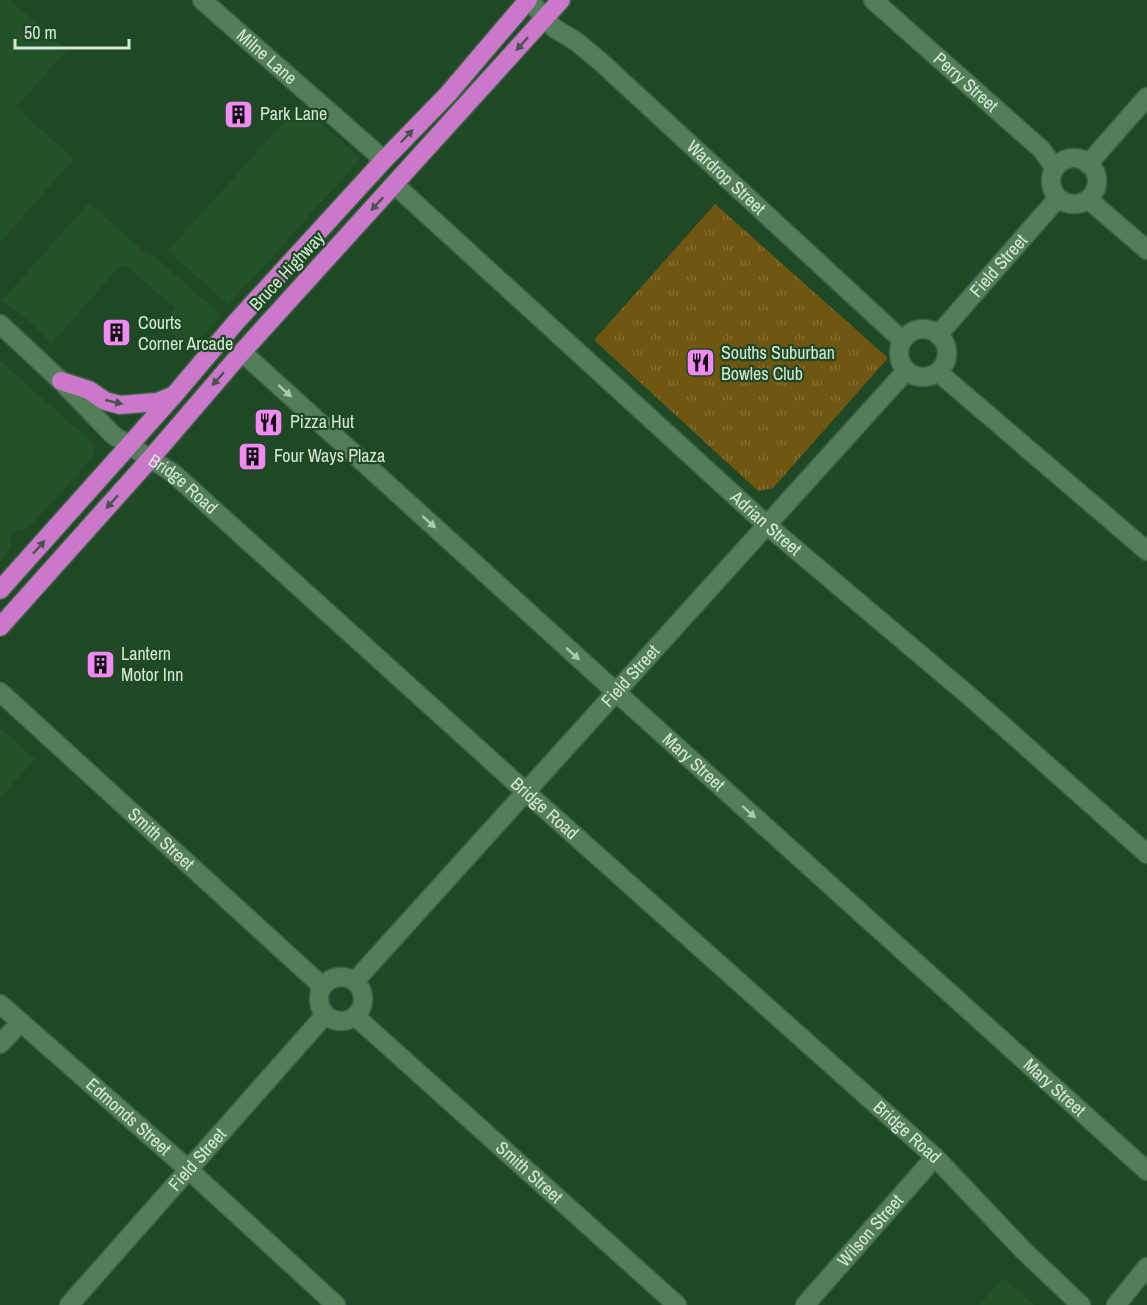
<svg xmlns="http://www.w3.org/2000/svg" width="1147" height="1305" font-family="'Archivo Narrow',sans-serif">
	<defs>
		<pattern id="park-tufts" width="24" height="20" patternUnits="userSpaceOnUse" patternTransform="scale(1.5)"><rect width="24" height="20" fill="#6f5611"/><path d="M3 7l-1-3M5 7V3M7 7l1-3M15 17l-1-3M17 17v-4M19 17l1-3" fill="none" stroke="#836e33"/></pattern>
	</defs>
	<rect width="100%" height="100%" fill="#1f4824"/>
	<g fill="#235229">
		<polygon points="0,0 10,0 67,50 16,107 74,159 0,242"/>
		<polygon points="300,104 358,156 358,161 229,305 168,251"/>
		<polygon points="89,203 149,256 152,254 221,315 190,349 162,323 175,308 128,267 119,267 51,344 34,325 2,300"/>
		<polygon points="0,361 93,443 93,456 28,529 15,530 10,535 11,548 0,561"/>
		<polygon points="0,728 35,759 0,798"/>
		<polygon points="1003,1278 1034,1305 979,1305"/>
	</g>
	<polygon fill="url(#park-tufts)" points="715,204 888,358 773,488 758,491 594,340"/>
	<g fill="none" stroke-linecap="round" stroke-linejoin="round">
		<defs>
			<g id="minor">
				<path id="s1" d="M202 0 384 160"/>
				<path id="s2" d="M529 0 554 28 577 42 602 63 902 340"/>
				<path id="s3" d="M873 0 1041 149 1055 168"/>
				<circle cx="1074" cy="181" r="23"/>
				<polyline points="1088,164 1147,97"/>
				<path id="s4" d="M395 185 768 526 974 700 1147 854"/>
				<polyline points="1088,199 1147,250"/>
				<path id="s5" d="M0 324 61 381 113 435 173 473 526 792 935 1157 1024 1251 1081 1305"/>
				<circle cx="923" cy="353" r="24"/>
				<path id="s6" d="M938 335 1058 198"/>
				<path id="s7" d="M242 352 616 692 1147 1171"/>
				<polyline points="938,372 1147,551"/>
				<path id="s8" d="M0 692 322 986"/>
				<circle cx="341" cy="999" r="22"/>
				<path id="s9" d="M355 981 906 371"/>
				<path id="s10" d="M0 1004 189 1170 336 1305"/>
				<path id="s11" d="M355 1016 677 1305"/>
				<polyline points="0,1044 21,1022"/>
				<path id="s12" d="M69 1305 325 1015"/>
				<path id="s13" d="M805 1305 935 1157"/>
				<polyline points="1116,1305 1147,1267"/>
			</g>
			<g id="highway">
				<polyline points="61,381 89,390 105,401 120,405 157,402 172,396"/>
				<polyline points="0,590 175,394 236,322 384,160 448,94 528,0"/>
				<polyline points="0,627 151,458 242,352 561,0"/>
			</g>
		</defs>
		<use href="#minor" stroke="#3d6243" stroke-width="21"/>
		<use href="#highway" stroke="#3d6243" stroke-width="21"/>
		<use href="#minor" stroke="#547e58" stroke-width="18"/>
		<use href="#highway" stroke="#cb78cc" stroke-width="18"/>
	</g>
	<defs><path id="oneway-solid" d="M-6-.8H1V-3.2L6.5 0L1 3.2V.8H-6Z" transform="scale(1.5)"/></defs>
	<g fill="#4a544e">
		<use href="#oneway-solid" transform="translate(522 44) rotate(132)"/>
		<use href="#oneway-solid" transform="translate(407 136) rotate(-46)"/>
		<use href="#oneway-solid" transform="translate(377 204) rotate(133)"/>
		<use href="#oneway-solid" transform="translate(218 379) rotate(131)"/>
		<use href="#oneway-solid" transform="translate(114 402) rotate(13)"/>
		<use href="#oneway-solid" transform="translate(112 502) rotate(132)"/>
		<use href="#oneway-solid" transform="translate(39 547) rotate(-48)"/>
	</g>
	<g fill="#adc9af">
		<use href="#oneway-solid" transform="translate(285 391) rotate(42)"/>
		<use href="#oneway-solid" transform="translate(429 522) rotate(42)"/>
		<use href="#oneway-solid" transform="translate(573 654) rotate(42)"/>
		<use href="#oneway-solid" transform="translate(749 812) rotate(42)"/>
	</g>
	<defs>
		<symbol id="building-square" viewBox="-11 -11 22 22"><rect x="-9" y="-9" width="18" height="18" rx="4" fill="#f18af4" stroke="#1f4824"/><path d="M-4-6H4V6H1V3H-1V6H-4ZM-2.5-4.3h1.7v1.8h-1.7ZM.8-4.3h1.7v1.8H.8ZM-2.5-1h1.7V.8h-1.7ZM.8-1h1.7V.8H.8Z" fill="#111"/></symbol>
		<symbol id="restaurant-square" viewBox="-11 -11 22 22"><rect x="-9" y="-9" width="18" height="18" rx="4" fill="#f18af4" stroke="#1f4824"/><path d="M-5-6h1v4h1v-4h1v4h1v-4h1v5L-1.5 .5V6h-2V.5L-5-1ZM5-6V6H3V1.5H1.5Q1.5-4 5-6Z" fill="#111"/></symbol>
	</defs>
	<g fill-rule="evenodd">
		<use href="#building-square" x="222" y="98" width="33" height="33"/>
		<use href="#building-square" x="100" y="316" width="33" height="33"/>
		<use href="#restaurant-square" x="684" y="346" width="33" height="33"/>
		<use href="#restaurant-square" x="252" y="406" width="33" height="33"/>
		<use href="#building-square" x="236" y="440" width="33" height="33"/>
		<use href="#building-square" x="84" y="648" width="33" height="33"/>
	</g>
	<g text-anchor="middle" stroke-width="4.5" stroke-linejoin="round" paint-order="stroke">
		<g font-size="18" fill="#d3e9d4" stroke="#1f4824">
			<text dy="6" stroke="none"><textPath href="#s1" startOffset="86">Milne Lane</textPath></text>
			<text dy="6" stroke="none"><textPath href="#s3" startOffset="124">Perry Street</textPath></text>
			<text dy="6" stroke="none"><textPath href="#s2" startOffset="266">Wardrop Street</textPath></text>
			<text dy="6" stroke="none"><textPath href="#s6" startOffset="92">Field Street</textPath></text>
			<text transform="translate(287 271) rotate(-47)" y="6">Bruce Highway</text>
			<text dy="6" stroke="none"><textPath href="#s5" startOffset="244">Bridge Road</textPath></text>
			<text dy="6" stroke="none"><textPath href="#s4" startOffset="502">Adrian Street</textPath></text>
			<text dy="6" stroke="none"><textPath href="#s9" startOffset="411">Field Street</textPath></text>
			<text dy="6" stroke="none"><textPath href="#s7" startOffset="610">Mary Street</textPath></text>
			<text dy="6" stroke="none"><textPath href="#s5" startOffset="730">Bridge Road</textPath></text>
			<text dy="6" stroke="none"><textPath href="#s8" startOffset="218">Smith Street</textPath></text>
			<text dy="6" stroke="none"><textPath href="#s7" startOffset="1096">Mary Street</textPath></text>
			<text dy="6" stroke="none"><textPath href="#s10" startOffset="171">Edmonds Street</textPath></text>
			<text dy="6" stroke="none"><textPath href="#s5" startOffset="1216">Bridge Road</textPath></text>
			<text dy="6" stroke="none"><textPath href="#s12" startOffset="194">Field Street</textPath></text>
			<text dy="6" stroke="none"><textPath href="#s11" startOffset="234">Smith Street</textPath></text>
			<text dy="6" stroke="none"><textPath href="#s13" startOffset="99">Wilson Street</textPath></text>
		</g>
		<g font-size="18" fill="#d3e9d4" stroke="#1f4824" text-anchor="start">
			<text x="260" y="120">Park Lane</text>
			<text x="138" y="329">Courts<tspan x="138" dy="21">Corner Arcade</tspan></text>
			<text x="721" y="359">Souths Suburban<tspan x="721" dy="21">Bowles Club</tspan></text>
			<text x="290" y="428">Pizza Hut</text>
			<text x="274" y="462">Four Ways Plaza</text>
			<text x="121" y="660">Lantern<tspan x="121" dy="21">Motor Inn</tspan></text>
		</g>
	</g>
	<path d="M15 39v9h114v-9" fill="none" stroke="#d3e9d4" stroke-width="3"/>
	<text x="24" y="39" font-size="18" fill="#d3e9d4" stroke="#1f4824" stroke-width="4.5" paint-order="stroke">50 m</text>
</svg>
